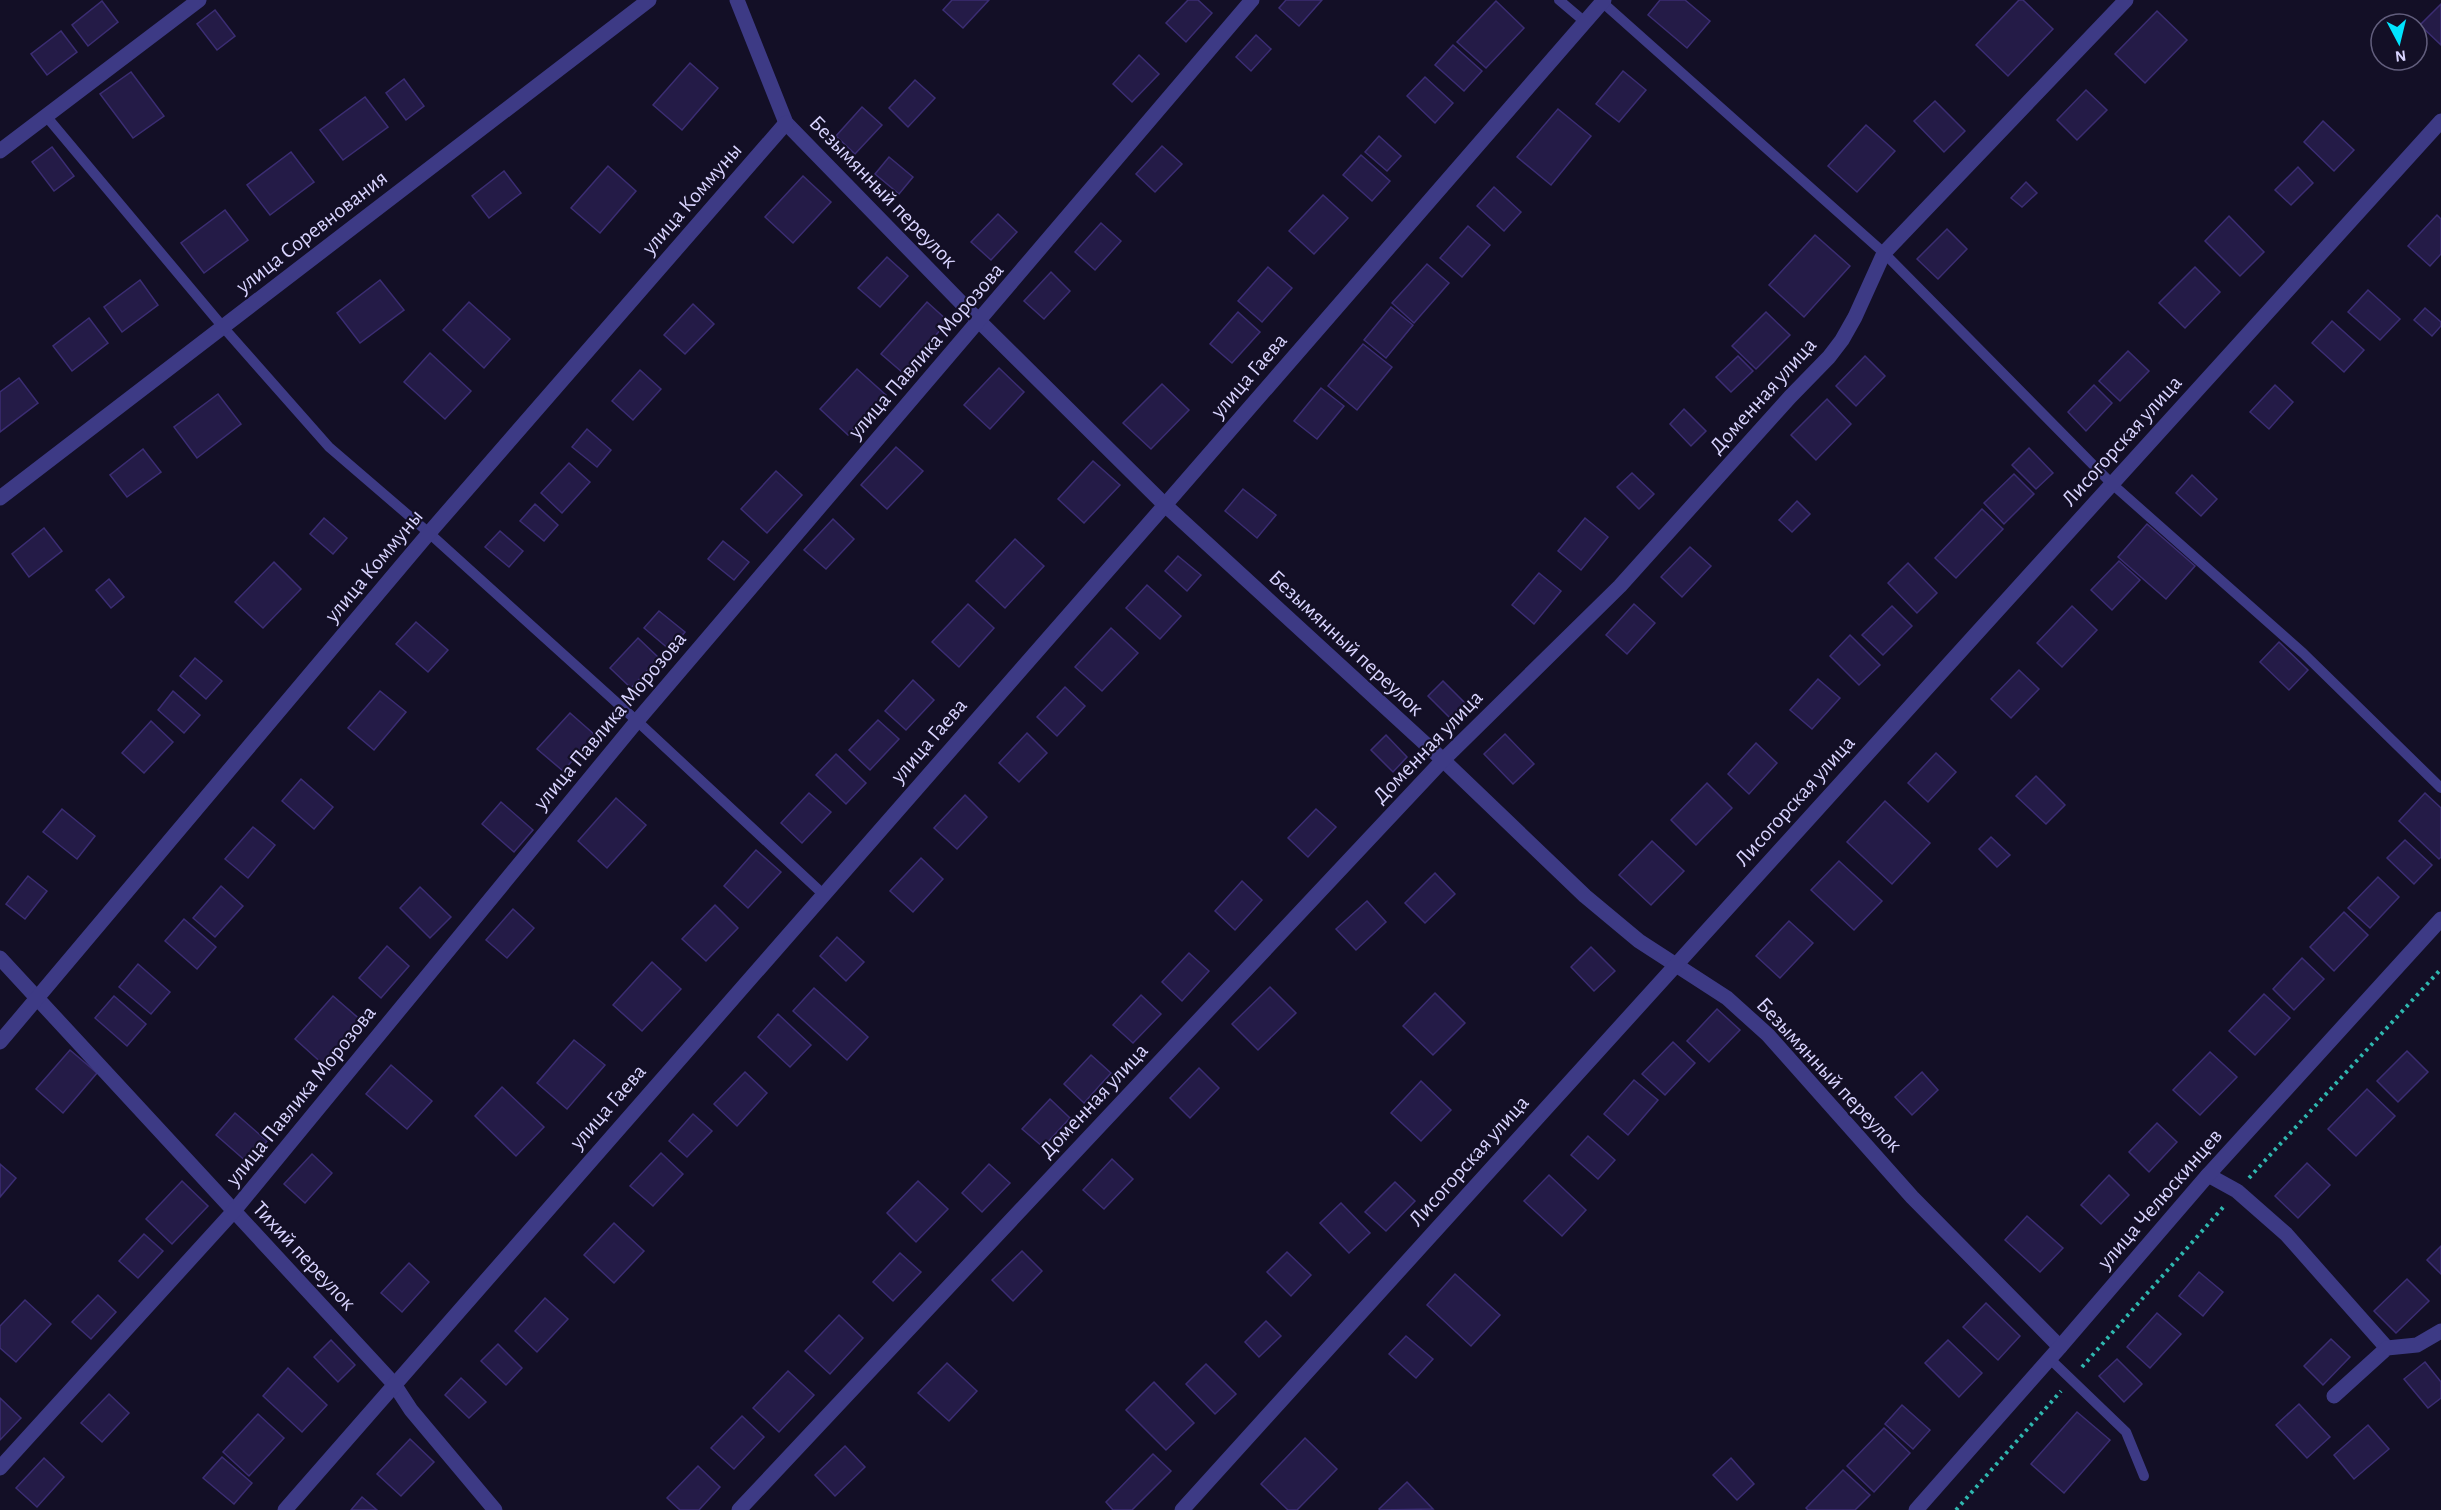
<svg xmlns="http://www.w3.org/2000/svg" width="2441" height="1510" font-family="'Alegreya Sans',sans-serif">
	<rect width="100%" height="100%" fill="#130f26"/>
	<g fill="#241b47" stroke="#3b2d73" stroke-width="1.5">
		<polygon points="952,0 989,0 963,28 943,10"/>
		<polygon points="1188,0 1198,0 1212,13 1186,42 1166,23"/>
		<polygon points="1286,0 1322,0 1299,26 1279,8"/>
		<polygon points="1660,0 1685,0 1710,21 1687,48 1648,15"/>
		<polygon points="2019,0 2023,0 2053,29 2008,76 1976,45"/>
		<polygon points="102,1 118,22 88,46 72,25"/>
		<polygon points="1496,1 1524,28 1486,68 1457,42"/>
		<polygon points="2441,4 2441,45 2420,25"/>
		<polygon points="215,10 235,36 217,50 197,24"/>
		<polygon points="2157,11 2187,40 2145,83 2115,54"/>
		<polygon points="61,31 77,52 47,75 31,54"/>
		<polygon points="1256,35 1271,49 1251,71 1236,57"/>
		<polygon points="1453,45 1482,71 1464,91 1435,65"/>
		<polygon points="1139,55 1159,74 1132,102 1113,84"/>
		<polygon points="690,63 718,88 682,130 653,105"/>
		<polygon points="1623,71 1646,90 1619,122 1596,104"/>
		<polygon points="131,72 164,116 133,138 100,94"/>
		<polygon points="1425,77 1453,103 1435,123 1407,96"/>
		<polygon points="404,79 424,106 406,120 386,93"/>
		<polygon points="915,80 935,98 908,127 889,108"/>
		<polygon points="2086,90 2107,110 2077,140 2057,120"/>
		<polygon points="365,97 388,127 343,160 320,130"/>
		<polygon points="1935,101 1965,131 1944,152 1914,121"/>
		<polygon points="862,107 882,125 855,154 836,136"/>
		<polygon points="1558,109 1591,136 1551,185 1517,157"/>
		<polygon points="2323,121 2354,150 2334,171 2304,142"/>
		<polygon points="1866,125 1895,151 1857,192 1828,166"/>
		<polygon points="1379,136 1401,156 1387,171 1365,152"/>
		<polygon points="1162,146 1182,164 1155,192 1136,174"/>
		<polygon points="52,147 74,176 54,191 32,162"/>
		<polygon points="291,152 314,182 270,215 247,185"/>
		<polygon points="1361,155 1390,181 1372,201 1343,175"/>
		<polygon points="889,157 913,177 899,194 875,174"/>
		<polygon points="608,166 636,191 600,233 571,208"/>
		<polygon points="2298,167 2313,183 2291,205 2275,190"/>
		<polygon points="504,171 521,193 489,218 472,196"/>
		<polygon points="803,176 831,202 793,243 765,217"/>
		<polygon points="2026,182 2037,193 2022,207 2011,198"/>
		<polygon points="1494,187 1521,212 1504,231 1477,206"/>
		<polygon points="1323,195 1348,218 1314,254 1289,231"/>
		<polygon points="225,210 248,240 204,273 181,243"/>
		<polygon points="998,214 1017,232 991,260 971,242"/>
		<polygon points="2437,215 2441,219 2441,254 2430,266 2408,246"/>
		<polygon points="2229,216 2264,252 2240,276 2205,241"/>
		<polygon points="1101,223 1121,241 1095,270 1075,252"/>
		<polygon points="1468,226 1490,245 1462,277 1440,258"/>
		<polygon points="1947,229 1967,249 1938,279 1917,259"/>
		<polygon points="1815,235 1850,266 1804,317 1769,285"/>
		<polygon points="887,257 908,276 880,307 858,288"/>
		<polygon points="1427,264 1449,283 1414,323 1392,303"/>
		<polygon points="1268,267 1292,288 1262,322 1238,301"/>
		<polygon points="2195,267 2220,292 2185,328 2159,303"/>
		<polygon points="1051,272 1070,291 1044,319 1024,301"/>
		<polygon points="140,280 158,305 122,332 104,307"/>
		<polygon points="380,280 404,310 360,343 337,313"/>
		<polygon points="2368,290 2400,319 2380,340 2348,312"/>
		<polygon points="469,302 510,339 484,368 443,330"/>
		<polygon points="927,302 948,321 903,373 881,354"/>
		<polygon points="693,304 714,324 685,354 664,335"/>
		<polygon points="1391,307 1413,325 1386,358 1364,340"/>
		<polygon points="2425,308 2441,322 2441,326 2432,336 2414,320"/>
		<polygon points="1238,312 1260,332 1232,363 1210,344"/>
		<polygon points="1766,312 1790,335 1756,369 1732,346"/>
		<polygon points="89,318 108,343 72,371 53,346"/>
		<polygon points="2332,321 2364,350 2344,372 2312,343"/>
		<polygon points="1363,344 1392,367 1357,410 1328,386"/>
		<polygon points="2128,351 2149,371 2120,401 2099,381"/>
		<polygon points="430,353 471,391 445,419 404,382"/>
		<polygon points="1738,356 1753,371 1731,392 1716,377"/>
		<polygon points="1865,356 1885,376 1856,406 1836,386"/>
		<polygon points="999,368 1024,392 990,429 964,405"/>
		<polygon points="857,369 886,395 848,435 820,409"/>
		<polygon points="640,370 661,389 633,420 612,401"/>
		<polygon points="19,378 38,403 0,432 0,392"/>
		<polygon points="1162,384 1189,410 1151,449 1123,423"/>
		<polygon points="2094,385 2112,403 2086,431 2068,412"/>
		<polygon points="2275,385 2293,402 2269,429 2250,412"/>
		<polygon points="1321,388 1344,406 1317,439 1294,421"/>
		<polygon points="218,394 241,424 197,458 174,427"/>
		<polygon points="1827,399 1851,424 1816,460 1791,435"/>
		<polygon points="1684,409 1706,431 1691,446 1670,424"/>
		<polygon points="587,429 611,450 597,467 572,447"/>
		<polygon points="896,447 923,471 887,509 861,485"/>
		<polygon points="2029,448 2053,473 2036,489 2012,465"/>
		<polygon points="143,449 161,472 127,497 110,475"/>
		<polygon points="1093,461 1120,485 1084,523 1058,499"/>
		<polygon points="569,463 590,482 562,513 541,493"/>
		<polygon points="776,471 802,495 767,533 741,509"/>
		<polygon points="1632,473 1654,494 1639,509 1617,487"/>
		<polygon points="2014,474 2034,494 2004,524 1984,503"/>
		<polygon points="2192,475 2217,499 2201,516 2176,493"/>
		<polygon points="1243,489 1276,515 1257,538 1225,511"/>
		<polygon points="1797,501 1810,514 1792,532 1779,520"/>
		<polygon points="535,504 558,525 544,541 520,521"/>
		<polygon points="1982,509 2003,529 1956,578 1935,558"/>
		<polygon points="324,518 347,538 333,554 310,534"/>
		<polygon points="1585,518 1608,537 1581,570 1558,551"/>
		<polygon points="833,519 854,539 826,569 804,550"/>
		<polygon points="2147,524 2195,566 2166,599 2118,557"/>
		<polygon points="44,528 62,551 29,577 12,554"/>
		<polygon points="500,531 523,551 509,567 485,547"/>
		<polygon points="1015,539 1044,566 1005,608 976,581"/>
		<polygon points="723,541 749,562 734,580 708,559"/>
		<polygon points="1690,547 1711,566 1682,597 1661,577"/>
		<polygon points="1178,556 1201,575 1187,591 1165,571"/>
		<polygon points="2119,561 2140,580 2112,610 2091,590"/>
		<polygon points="274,562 301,589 263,628 235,602"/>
		<polygon points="1908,563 1937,593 1917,613 1888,583"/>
		<polygon points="1539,573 1561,591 1534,624 1512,605"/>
		<polygon points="109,579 124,597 111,608 96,590"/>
		<polygon points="1147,585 1181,616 1160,639 1126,608"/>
		<polygon points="968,604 994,628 959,667 932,642"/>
		<polygon points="1634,604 1655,623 1627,654 1606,635"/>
		<polygon points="1892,606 1912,626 1883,655 1862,635"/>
		<polygon points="2072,606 2097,630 2062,667 2037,643"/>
		<polygon points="659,611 685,632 670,650 644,628"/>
		<polygon points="416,622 448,650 428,672 396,644"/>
		<polygon points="1111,628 1138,653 1102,691 1075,667"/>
		<polygon points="1850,635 1880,665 1859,685 1830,656"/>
		<polygon points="638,638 659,658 631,688 610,668"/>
		<polygon points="2279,642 2308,670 2289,690 2260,662"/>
		<polygon points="195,658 222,681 206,699 180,676"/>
		<polygon points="2019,670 2039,689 2011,718 1991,699"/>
		<polygon points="1818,679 1840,698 1812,729 1790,710"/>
		<polygon points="913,680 934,700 906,730 885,711"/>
		<polygon points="1443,681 1465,703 1450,718 1428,696"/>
		<polygon points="1065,687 1085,706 1057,736 1037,717"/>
		<polygon points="173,691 200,715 184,733 158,710"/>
		<polygon points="380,691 406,712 374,750 348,728"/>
		<polygon points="570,713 595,735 563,771 537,749"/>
		<polygon points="878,720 899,739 870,770 849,750"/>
		<polygon points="151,721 173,742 144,773 122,753"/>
		<polygon points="1027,733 1047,753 1019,782 999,763"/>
		<polygon points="1505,734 1534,764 1513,784 1484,754"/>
		<polygon points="1386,735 1407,757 1393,772 1371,750"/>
		<polygon points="1756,743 1777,763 1749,794 1728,774"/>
		<polygon points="1936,753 1956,772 1928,802 1908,783"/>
		<polygon points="836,754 866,783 846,804 816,775"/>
		<polygon points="2036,776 2065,805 2046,824 2016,796"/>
		<polygon points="301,779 333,807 314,829 282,801"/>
		<polygon points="1707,783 1732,808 1696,845 1671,820"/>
		<polygon points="809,793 831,812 802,843 781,823"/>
		<polygon points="2425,793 2441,808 2441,857 2439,859 2399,821"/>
		<polygon points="965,795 987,817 957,849 934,828"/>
		<polygon points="616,798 646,825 607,868 578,841"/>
		<polygon points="1885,801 1930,843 1892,884 1847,842"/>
		<polygon points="501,802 533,830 514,852 482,824"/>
		<polygon points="62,809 95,836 77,859 43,832"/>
		<polygon points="1316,809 1336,827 1308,857 1288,838"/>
		<polygon points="253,827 275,845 248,878 225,859"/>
		<polygon points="1991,837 2010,855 1997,867 1979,849"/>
		<polygon points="2405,840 2432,865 2414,884 2387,858"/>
		<polygon points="1652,841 1684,871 1651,905 1619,875"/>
		<polygon points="756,850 781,872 748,908 724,886"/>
		<polygon points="921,858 943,879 913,912 890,891"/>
		<polygon points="1839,861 1882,901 1854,930 1811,890"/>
		<polygon points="1435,873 1455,894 1425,923 1405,903"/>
		<polygon points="28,876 47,891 25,919 6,904"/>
		<polygon points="2378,877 2399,897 2370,928 2348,908"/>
		<polygon points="1242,881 1262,900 1235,930 1215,911"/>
		<polygon points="221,886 243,906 215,937 193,918"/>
		<polygon points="420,887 451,917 430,938 400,908"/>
		<polygon points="1367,901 1386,922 1356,950 1336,929"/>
		<polygon points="715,905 738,928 706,961 682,939"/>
		<polygon points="513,909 534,928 507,958 486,940"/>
		<polygon points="2344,912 2368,935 2334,971 2310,947"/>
		<polygon points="184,919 216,947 197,969 165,941"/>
		<polygon points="1789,921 1813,943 1780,978 1756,956"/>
		<polygon points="837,937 864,962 846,981 820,956"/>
		<polygon points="387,946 409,966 381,998 359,978"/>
		<polygon points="1591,947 1615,971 1594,991 1571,967"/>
		<polygon points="1189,953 1209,971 1182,1001 1162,982"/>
		<polygon points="2302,958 2324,979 2294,1010 2273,989"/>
		<polygon points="652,962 681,989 642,1031 613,1005"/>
		<polygon points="138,964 170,992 151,1014 119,987"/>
		<polygon points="1270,987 1296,1013 1258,1050 1232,1024"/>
		<polygon points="814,988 868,1037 847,1060 793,1011"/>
		<polygon points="1435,993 1465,1023 1433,1055 1403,1026"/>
		<polygon points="2264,994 2290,1018 2255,1055 2229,1031"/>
		<polygon points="1141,995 1161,1014 1133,1043 1113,1025"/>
		<polygon points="114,996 146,1024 127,1046 95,1018"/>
		<polygon points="333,996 363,1022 325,1066 295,1039"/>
		<polygon points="1717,1009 1740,1030 1709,1062 1687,1041"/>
		<polygon points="778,1014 811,1045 790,1067 758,1037"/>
		<polygon points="574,1040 605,1065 567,1109 537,1083"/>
		<polygon points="1673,1042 1695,1063 1665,1095 1642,1074"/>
		<polygon points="70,1050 97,1073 63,1113 36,1089"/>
		<polygon points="2407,1051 2428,1072 2398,1102 2377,1081"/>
		<polygon points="2210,1052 2237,1077 2200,1115 2173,1090"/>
		<polygon points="1091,1055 1111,1073 1084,1103 1064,1084"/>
		<polygon points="391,1065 432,1101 407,1129 366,1094"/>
		<polygon points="1199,1068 1219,1088 1190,1118 1170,1098"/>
		<polygon points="745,1072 767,1093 737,1126 714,1104"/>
		<polygon points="1922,1072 1938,1090 1912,1115 1895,1097"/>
		<polygon points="1634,1080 1658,1100 1628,1135 1604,1114"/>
		<polygon points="1421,1081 1451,1110 1421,1141 1391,1113"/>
		<polygon points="502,1087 544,1127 516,1156 475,1116"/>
		<polygon points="2367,1089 2395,1116 2356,1156 2328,1129"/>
		<polygon points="1050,1099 1070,1118 1043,1147 1022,1129"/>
		<polygon points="235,1113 267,1141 248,1163 216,1135"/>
		<polygon points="693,1114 712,1131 687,1157 669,1141"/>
		<polygon points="2157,1123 2177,1142 2149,1172 2129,1152"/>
		<polygon points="1588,1136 1615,1160 1598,1179 1571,1155"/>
		<polygon points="661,1153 683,1174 653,1206 630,1186"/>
		<polygon points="312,1154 332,1173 305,1203 284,1184"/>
		<polygon points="1112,1159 1133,1179 1104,1209 1083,1190"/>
		<polygon points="2307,1163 2330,1185 2298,1218 2275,1196"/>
		<polygon points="0,1164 16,1178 0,1197"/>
		<polygon points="989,1164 1010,1183 982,1212 962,1193"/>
		<polygon points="1549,1175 1586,1210 1562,1236 1524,1201"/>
		<polygon points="2109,1175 2129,1195 2101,1224 2081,1205"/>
		<polygon points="182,1181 208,1206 172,1244 146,1219"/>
		<polygon points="918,1181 948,1209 916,1242 887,1213"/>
		<polygon points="1395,1182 1415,1201 1386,1231 1365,1212"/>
		<polygon points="1341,1203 1370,1233 1349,1253 1320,1223"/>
		<polygon points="2027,1216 2063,1248 2040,1272 2005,1240"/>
		<polygon points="614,1223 644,1251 614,1283 584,1255"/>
		<polygon points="144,1234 163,1251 138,1278 119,1261"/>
		<polygon points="2441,1246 2441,1274 2427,1260"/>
		<polygon points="1022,1251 1042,1271 1013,1301 992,1280"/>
		<polygon points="1287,1252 1311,1275 1291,1296 1267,1272"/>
		<polygon points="900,1253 921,1272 893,1301 873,1282"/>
		<polygon points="409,1263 429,1282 402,1312 381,1293"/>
		<polygon points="2199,1272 2223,1292 2203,1316 2179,1296"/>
		<polygon points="1455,1274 1500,1315 1471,1346 1427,1305"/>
		<polygon points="2407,1279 2429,1301 2396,1333 2374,1311"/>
		<polygon points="98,1295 116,1312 91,1339 72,1322"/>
		<polygon points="545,1298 568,1319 537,1352 515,1331"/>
		<polygon points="25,1300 51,1324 16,1362 0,1348 0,1326"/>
		<polygon points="1986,1303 2020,1336 1998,1360 1963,1327"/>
		<polygon points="2157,1313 2181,1334 2150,1368 2127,1347"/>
		<polygon points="839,1315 863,1338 830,1374 805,1351"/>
		<polygon points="1266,1321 1281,1336 1259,1357 1245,1342"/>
		<polygon points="1406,1336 1433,1359 1416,1378 1389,1354"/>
		<polygon points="2331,1339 2350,1357 2323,1385 2304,1366"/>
		<polygon points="331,1340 355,1365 338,1382 314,1357"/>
		<polygon points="1948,1340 1982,1373 1959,1397 1925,1363"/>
		<polygon points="498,1344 522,1368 506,1385 481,1361"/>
		<polygon points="2117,1359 2142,1384 2124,1402 2099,1376"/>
		<polygon points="2425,1362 2441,1382 2441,1398 2428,1408 2404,1379"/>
		<polygon points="947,1363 977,1391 949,1421 918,1393"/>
		<polygon points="1206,1364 1236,1394 1215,1414 1186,1384"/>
		<polygon points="288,1368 327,1405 302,1432 263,1396"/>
		<polygon points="788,1371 814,1395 779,1432 753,1408"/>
		<polygon points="461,1378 486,1402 469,1418 445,1395"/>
		<polygon points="1154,1382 1194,1423 1166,1450 1126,1410"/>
		<polygon points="109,1394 129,1413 102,1442 81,1423"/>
		<polygon points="0,1398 21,1418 0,1440"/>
		<polygon points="2299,1404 2330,1437 2307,1458 2276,1425"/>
		<polygon points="1902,1405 1930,1430 1913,1449 1885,1424"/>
		<polygon points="2077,1412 2110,1440 2064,1493 2031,1464"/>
		<polygon points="258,1414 284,1438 249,1476 223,1452"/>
		<polygon points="742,1416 764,1437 734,1469 711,1448"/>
		<polygon points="2368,1425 2389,1449 2354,1479 2334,1455"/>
		<polygon points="1884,1428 1910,1453 1874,1492 1847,1466"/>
		<polygon points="1305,1438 1337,1469 1297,1510 1288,1510 1261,1484"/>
		<polygon points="410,1439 434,1462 401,1496 377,1474"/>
		<polygon points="845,1446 865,1467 835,1496 815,1475"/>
		<polygon points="1153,1454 1171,1471 1132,1510 1113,1510 1106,1502"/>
		<polygon points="222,1457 252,1483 234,1504 203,1478"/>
		<polygon points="44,1458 64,1477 37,1507 16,1488"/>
		<polygon points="1731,1458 1754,1484 1737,1500 1713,1475"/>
		<polygon points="698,1466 720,1487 699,1510 680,1510 667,1498"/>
		<polygon points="1843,1470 1870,1495 1855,1510 1808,1510 1806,1508"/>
		<polygon points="1407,1482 1433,1509 1380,1510 1379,1509"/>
		<polygon points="362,1497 377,1510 351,1510"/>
	</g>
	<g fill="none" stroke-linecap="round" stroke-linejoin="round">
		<g stroke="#2fb8b0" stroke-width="4" stroke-dasharray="3 4.5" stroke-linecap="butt">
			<polyline points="2249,1178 2441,969"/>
			<polyline points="2082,1367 2226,1204"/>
			<polyline points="1956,1510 2061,1391"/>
		</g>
		<g stroke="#3d3a85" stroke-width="10">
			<polyline points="1559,0 1585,22"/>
			<polyline points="1602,2 1884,253 2111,483 2303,653 2441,788"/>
			<polyline points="46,116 223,327 329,447 429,533 637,721 823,894"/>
			<polyline points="2050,1359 2126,1432 2144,1476"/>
		</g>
		<g stroke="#3d3a85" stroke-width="15">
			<polyline points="737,0 786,123 979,321 1165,505 1443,760 1585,896 1639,941 1727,998 1768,1035 1912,1197 2060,1347"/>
			<polyline points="0,151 199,0"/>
			<polyline points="0,498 649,0"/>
			<polyline points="0,958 394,1384 411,1410 495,1510"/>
			<polyline points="0,1042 429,533 786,123"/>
			<polyline points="2208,1175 2237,1191 2286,1234 2387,1348"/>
			<polyline points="2334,1396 2387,1348 2417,1345 2441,1331"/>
			<polyline points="0,1468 233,1212 637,721 1252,0"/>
			<polyline points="285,1510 1165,505 1604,0"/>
			<polyline points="739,1510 1443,760 1620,586 1790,397 1829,357 1842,340 1855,317 1884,253 2126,0"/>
			<polyline points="1182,1510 2441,121"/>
		</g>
		<polyline stroke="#3d3a85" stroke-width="15" points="1916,1510 2060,1347 2208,1175 2441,919"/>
	</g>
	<g text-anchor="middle" stroke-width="4.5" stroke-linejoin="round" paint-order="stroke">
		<g font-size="22" fill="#d9d4ff" stroke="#130f26">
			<text transform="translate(884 191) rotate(46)" y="8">Безымянный переулок</text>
			<text transform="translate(691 198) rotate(-49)" y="8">улица Коммуны</text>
			<text transform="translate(311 231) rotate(-38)" y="8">улица Соревнования</text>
			<text transform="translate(925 350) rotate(-49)" y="8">улица Павлика Морозова</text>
			<text transform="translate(1248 375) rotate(-49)" y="8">улица Гаева</text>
			<text transform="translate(1762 395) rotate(-48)" y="8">Доменная улица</text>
			<text transform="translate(2121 440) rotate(-48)" y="8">Лисогорская улица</text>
			<text transform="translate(373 565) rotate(-50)" y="8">улица Коммуны</text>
			<text transform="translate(1347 642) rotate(43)" y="8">Безымянный переулок</text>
			<text transform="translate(609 720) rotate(-50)" y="8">улица Павлика Морозова</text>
			<text transform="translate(928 740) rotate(-49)" y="8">улица Гаева</text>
			<text transform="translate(1427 746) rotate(-46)" y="8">Доменная улица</text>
			<text transform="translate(1794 800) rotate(-48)" y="8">Лисогорская улица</text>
			<text transform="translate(1830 1074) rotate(47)" y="8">Безымянный переулок</text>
			<text transform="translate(300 1095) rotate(-51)" y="8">улица Павлика Морозова</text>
			<text transform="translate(1093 1100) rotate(-47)" y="8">Доменная улица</text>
			<text transform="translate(607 1106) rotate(-49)" y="8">улица Гаева</text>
			<text transform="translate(1468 1160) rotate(-48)" y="8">Лисогорская улица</text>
			<text transform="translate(2159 1198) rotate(-49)" y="8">улица Челюскинцев</text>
			<text transform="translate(305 1255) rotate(47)" y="8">Тихий переулок</text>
		</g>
	</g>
	<g transform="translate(2399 42) rotate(173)"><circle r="28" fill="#130f26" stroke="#625e7d" stroke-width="1.5"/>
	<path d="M0-4.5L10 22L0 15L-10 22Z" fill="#00e5ff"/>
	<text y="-9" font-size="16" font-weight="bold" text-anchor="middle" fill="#d9d4ff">N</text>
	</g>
</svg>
